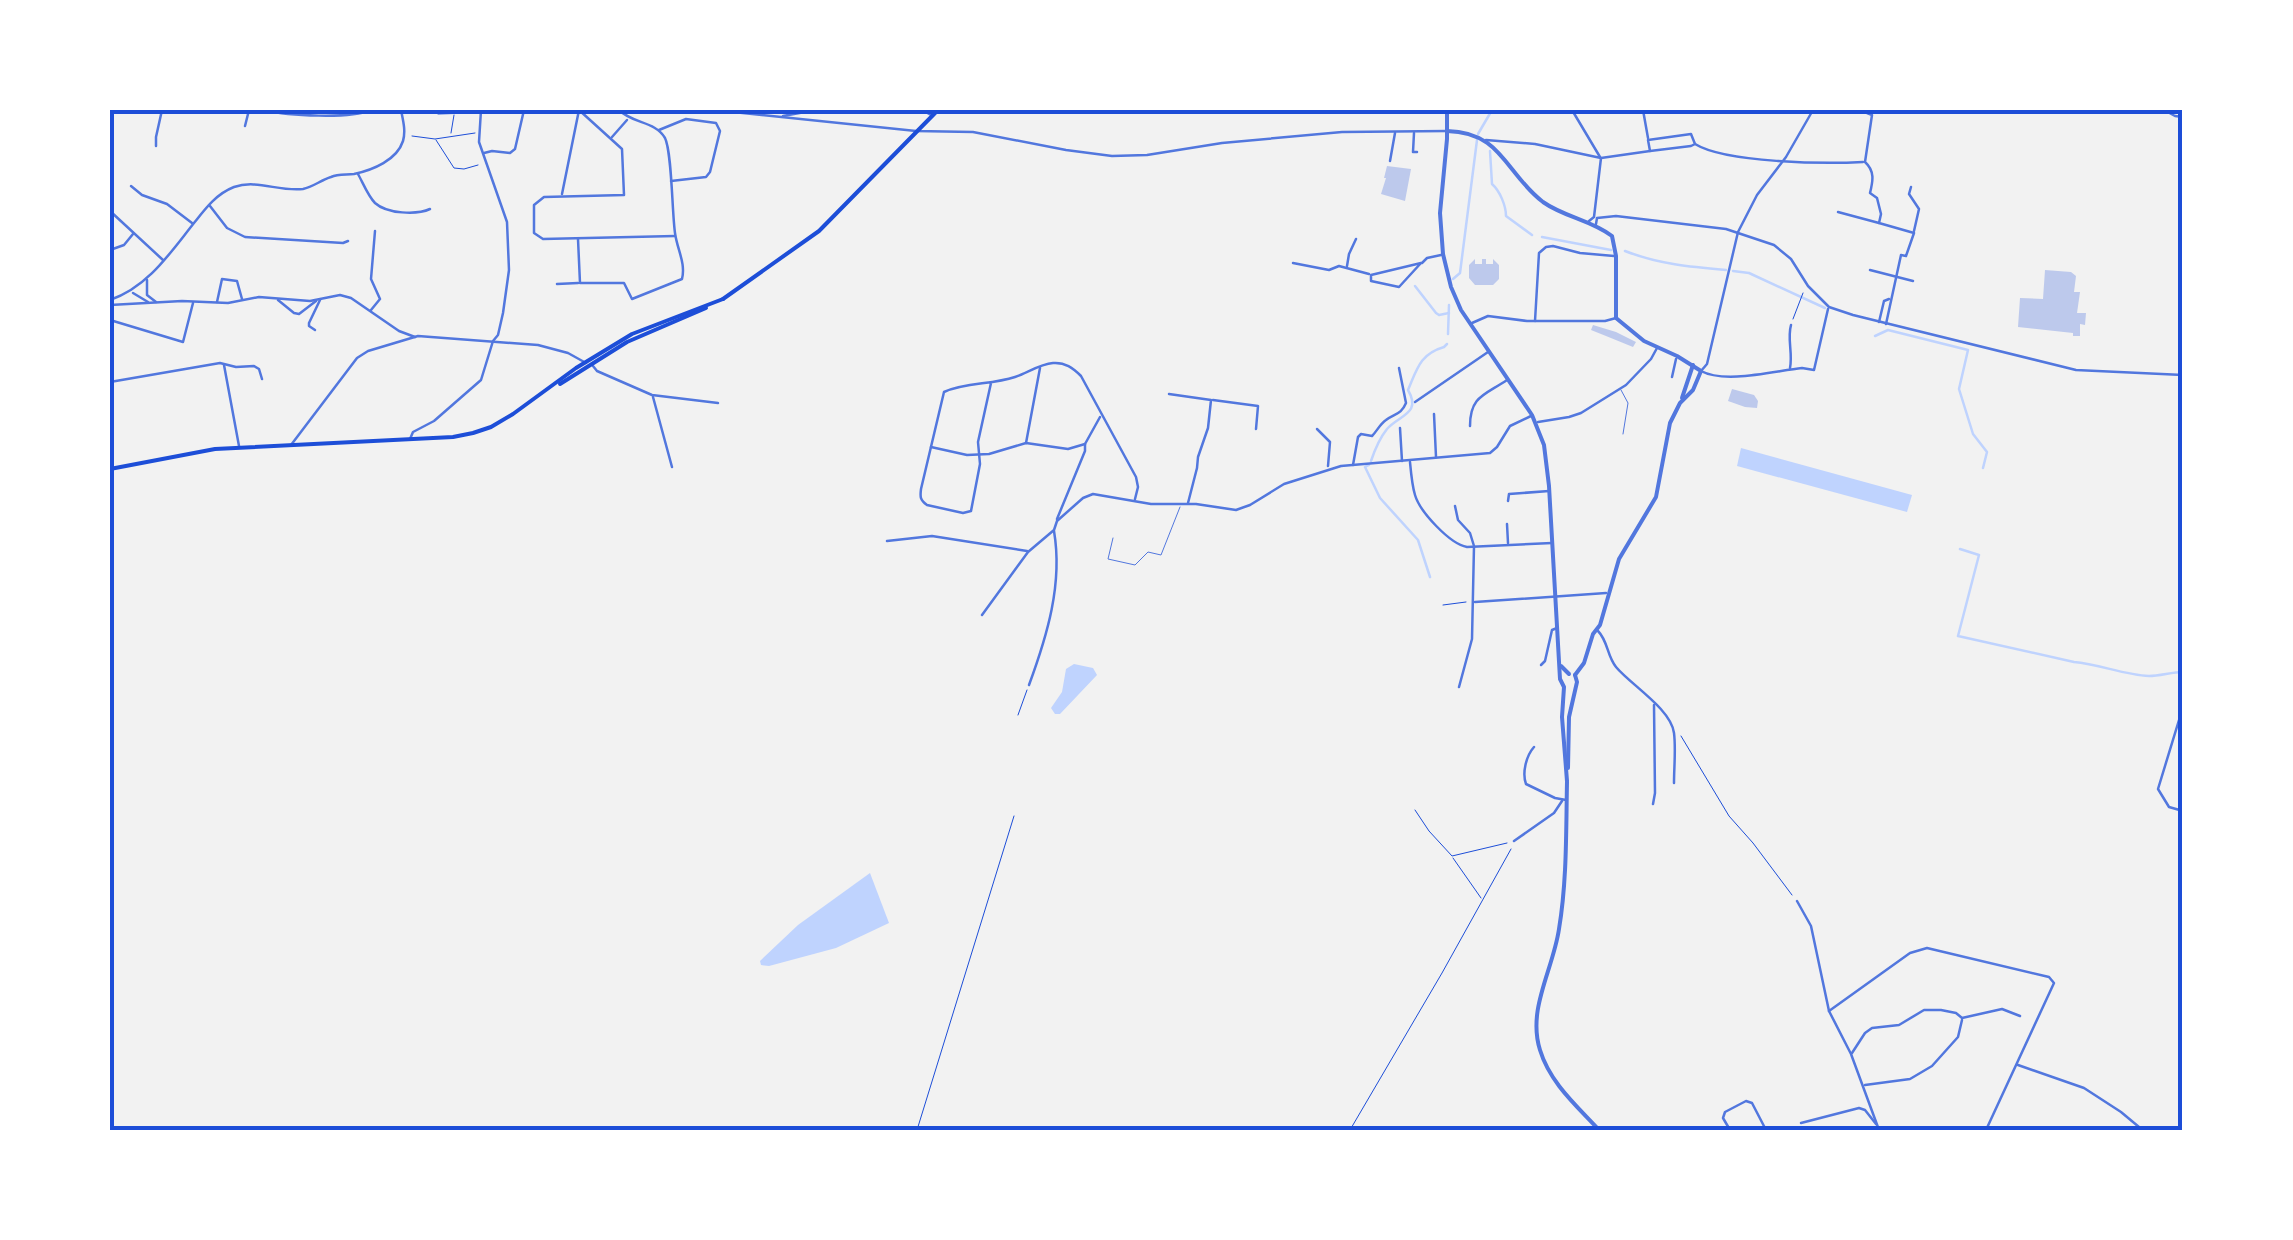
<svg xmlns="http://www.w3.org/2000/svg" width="2293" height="1240" font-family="'Exo 2',sans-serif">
	<rect width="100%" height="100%" fill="#f2f2f2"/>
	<g fill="#bfd3fe">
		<polygon points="1741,448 1912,495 1907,512 1737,466"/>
		<polygon points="1074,664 1093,668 1097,675 1060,714 1055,714 1051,708 1062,692 1066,669"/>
		<polygon points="870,873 889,923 836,948 769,966 761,965 760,961 798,925"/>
	</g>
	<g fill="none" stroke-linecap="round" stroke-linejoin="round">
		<g stroke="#bfd3fe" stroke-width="2.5">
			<polyline points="1478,134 1492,110"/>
			<path d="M1490 151 1492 184C1500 191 1506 206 1506 216L1532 235"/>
			<polyline points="1542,237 1611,250"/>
			<path d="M1625 251C1658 264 1691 267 1726 270"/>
			<polyline points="1733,271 1749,273 1825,308"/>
			<polyline points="1453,279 1460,273 1477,140"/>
			<polyline points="1415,286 1436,313 1439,315 1449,313"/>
			<polyline points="1448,334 1449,305"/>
			<polyline points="1875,336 1888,330 1968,350 1959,389 1973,434 1987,452 1983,468"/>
			<path d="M1371 461C1375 449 1379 439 1387 429 1399 415 1422 414 1408 390 1417 369 1420 354 1444 347L1447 344"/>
			<polyline points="1369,465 1365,467 1380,498 1418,540 1430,577"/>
			<path d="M1960 549 1979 555 1958 636 2074 662C2099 664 2124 675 2149 676 2160 676 2172 672 2183 672"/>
		</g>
	</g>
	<g fill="#bdc9ec">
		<polygon points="1387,166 1411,169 1405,201 1381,194 1386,178 1384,178"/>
		<polygon points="1475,259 1475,264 1482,264 1482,259 1486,259 1486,264 1493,264 1493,259 1499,265 1499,279 1493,285 1475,285 1469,278 1469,265"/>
		<polygon points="2045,270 2071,272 2076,276 2074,292 2080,292 2077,313 2086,313 2085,325 2080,324 2080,336 2073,336 2073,333 2018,327 2020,298 2043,299"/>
		<polygon points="1593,325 1616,332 1636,342 1633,347 1606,336 1591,330"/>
		<polygon points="1732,389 1754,395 1758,401 1757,408 1745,407 1728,401"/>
	</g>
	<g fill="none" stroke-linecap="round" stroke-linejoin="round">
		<g stroke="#1d4ed8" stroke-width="1">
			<polyline points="438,114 472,113"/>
			<polyline points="451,133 454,115"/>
			<polyline points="412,136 435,139 475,133"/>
			<polyline points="436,140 454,168 464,169 478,165"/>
			<polyline points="1793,319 1803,293"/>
			<polyline points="1443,605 1466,602"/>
			<polyline points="1018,715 1027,690"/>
			<polyline points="1681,736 1729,816 1753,843 1792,895"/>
			<polyline points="1415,810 1429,831 1452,856 1507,843"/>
			<polyline points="1453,858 1481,898"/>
			<polyline points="917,1130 1014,816"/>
			<polyline points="1350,1130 1442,973 1511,849"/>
		</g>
		<g stroke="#5277de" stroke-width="1">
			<polyline points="1621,390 1628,403 1623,434"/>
			<polyline points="1113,538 1108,559 1135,565 1148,552 1161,555 1180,507"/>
		</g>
		<g stroke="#5277de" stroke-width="2.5">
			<path d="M265 110C288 116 350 119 371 110"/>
			<polyline points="579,110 622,149 624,195 544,197 534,205 534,233 543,239 675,236"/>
			<polyline points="714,110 916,131 973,132 1066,150 1112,156 1147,155 1222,143 1342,132 1447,131"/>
			<polyline points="922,110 931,115"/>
			<polyline points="1572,110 1600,157"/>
			<polyline points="1643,110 1648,138"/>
			<path d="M1813 110 1786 157 1757 195 1738 232 1707 364 1701 371C1725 384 1774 371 1802 368L1814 370 1828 309"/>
			<path d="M1868 110 1867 113 1872 115 1865 162C1875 171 1873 181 1870 193L1877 198 1881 214 1879 223 1914 233 1906 256 1901 255 1886 324"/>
			<polyline points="2164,110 2175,116 2183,117"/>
			<polyline points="783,116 816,110"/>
			<polyline points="245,126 249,110"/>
			<polyline points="659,130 686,119 716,123 720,131 710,172 706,177 671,181"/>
			<polyline points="1414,133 1413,152 1417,152"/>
			<polygon points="1691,134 1695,144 1691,146 1650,151 1648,140"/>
			<polyline points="612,137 627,120"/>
			<polyline points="1486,140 1535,144 1601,158 1650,151"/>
			<path d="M1695 144C1726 163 1825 164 1863 162"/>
			<polyline points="156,146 156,137 162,110"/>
			<polyline points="484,153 492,151 510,153 515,149 524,110"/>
			<polyline points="1390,161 1395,133"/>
			<path d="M358 174C363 183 368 196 375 203 387 214 417 215 430 209"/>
			<polyline points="131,186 142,195 167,204 192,223"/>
			<polyline points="1911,187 1909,194 1919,209 1914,231"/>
			<polyline points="562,194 579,110"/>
			<polyline points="210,206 227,228 245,237 343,243 348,241"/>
			<polyline points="110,211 163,260"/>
			<polyline points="1838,212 1879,223"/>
			<polyline points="1589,221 1594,217 1601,158"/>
			<polyline points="1596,224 1597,218 1616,216 1726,229 1774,245 1791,259 1808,286 1829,307 1853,315 2076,370 2183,375"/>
			<path d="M578 239 580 283H624L632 299 682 279C686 263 677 249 675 233 672 213 672 152 665 138 655 121 633 124 619 110"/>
			<polyline points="110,250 124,245 133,234"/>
			<polyline points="1293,263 1329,270 1339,266 1369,274"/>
			<polygon points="1421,263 1399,287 1371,281 1371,275"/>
			<polyline points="1422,263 1427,258 1441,255"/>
			<polyline points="1347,266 1349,254 1356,239"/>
			<polyline points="1870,270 1913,281"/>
			<polyline points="147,280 147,295 156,302"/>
			<polyline points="557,284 578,283"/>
			<polyline points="133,293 148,302"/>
			<path d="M110 300C148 287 170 253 194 223 205 209 216 194 234 187 257 179 279 192 303 189 313 187 321 180 331 177 338 174 346 175 354 174 373 170 397 160 403 141 406 131 403 120 401 110"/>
			<polyline points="278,300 294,313 299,314 316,301"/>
			<polyline points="217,302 222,279 237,281 242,299"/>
			<polyline points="110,305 182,301 228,303 259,297 310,301 340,295 351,298 399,331 415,337"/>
			<polyline points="371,310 380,299 371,279 375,231"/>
			<polyline points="110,320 183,342 193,303"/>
			<polyline points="1535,321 1539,253 1546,247 1553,246 1580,253 1614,256"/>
			<polyline points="1879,322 1884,301 1889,299"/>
			<polyline points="1472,323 1488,316 1527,321 1605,321 1616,318"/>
			<polyline points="315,330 309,326 309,323 320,300"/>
			<polyline points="224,365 239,446"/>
			<polyline points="593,366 597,371 652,395 718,403"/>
			<path d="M1790 368C1793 353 1787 339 1791 325"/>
			<polyline points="1672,377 1676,359"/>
			<polyline points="110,382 220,363 236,367 254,366 259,369 262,379"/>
			<path d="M991 383 978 442 980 464 971 511 963 513 927 505C920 500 920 497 921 489L944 392C966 382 991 385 1015 377 1027 373 1040 364 1053 363 1065 362 1073 368 1081 376L1136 477 1138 487 1135 499"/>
			<polyline points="1169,394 1211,400 1208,428 1198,457 1197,468 1188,503"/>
			<polyline points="653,397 672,467"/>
			<polyline points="1213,400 1258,406 1256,429"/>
			<polyline points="1415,402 1488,352"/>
			<polyline points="1434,414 1436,457"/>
			<polyline points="1538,422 1569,417 1581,413 1626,385 1651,359 1657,348"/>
			<path d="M1470 426C1470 396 1485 395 1507 380"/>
			<polyline points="1400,428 1402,461"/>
			<polyline points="1317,429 1330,442 1328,466"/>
			<polyline points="410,439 413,432 434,421 481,380 493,341 498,335 503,313 509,270 507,222 479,142 481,110"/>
			<polyline points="1026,443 1040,368"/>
			<polyline points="291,445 357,358 368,351 418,336 538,345 568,353 586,363"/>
			<polyline points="931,447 967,455 989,454 1026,443 1068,449 1085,444"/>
			<path d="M1410 462C1411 473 1412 485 1415 495 1420 512 1450 544 1467 547L1552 543"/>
			<path d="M1353 465 1358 437 1361 434 1372 436C1377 431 1380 424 1386 420 1395 413 1401 415 1406 403L1399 368"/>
			<polyline points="1508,501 1509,494 1549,491"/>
			<polyline points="1455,506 1458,520 1470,533 1474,546 1472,639 1459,687"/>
			<polyline points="1057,519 1085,451 1085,444 1100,417"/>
			<polyline points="1507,524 1508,543"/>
			<polyline points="887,541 932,536 1027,551"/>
			<polyline points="1475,602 1606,593"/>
			<polyline points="982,615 1028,552 1054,530 1057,521 1083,498 1093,494 1151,504 1196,504 1236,510 1250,505 1284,484 1341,466 1490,453 1497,447 1510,426 1531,416"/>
			<path d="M1598 631C1608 641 1607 656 1616 667 1631 685 1671 709 1674 733 1676 749 1674 767 1674 783"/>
			<polyline points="1541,665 1545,661 1552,630 1557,628"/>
			<path d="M1029 685C1047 636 1063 584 1054 531"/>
			<polyline points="2183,707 2158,789 2169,807 2183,811"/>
			<path d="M1534 747C1526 756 1522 773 1526 784L1555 798 1566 800"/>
			<polyline points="1653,804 1655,793 1654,705"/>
			<polyline points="1514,841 1554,813 1562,801"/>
			<polyline points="1797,901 1811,926 1829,1011 1851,1054 1879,1130"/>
			<polyline points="1829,1011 1910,953 1927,948 2049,977 2054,983 1986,1130"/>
			<polyline points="1852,1053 1865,1033 1872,1028 1899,1025 1924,1010 1941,1010 1956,1013 1962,1018 2002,1009 2020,1016"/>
			<polyline points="2018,1065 2084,1088 2121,1112 2139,1127 2140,1130"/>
			<polyline points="1865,1085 1910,1079 1932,1066 1958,1037 1962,1020"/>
			<polyline points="1801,1123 1859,1108 1865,1110 1876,1124"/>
			<polyline points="1730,1130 1723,1118 1725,1112 1746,1101 1752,1103 1766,1130"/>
		</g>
		<g stroke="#5277de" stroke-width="4">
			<polyline points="1447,110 1447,139 1440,213 1443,254 1451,287 1461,310 1532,415 1544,445 1549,486 1560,679 1564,687 1562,717 1567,781"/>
			<path d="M1447 131C1502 132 1505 173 1543 202 1564 217 1591 220 1612 236L1616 256V318L1644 341 1677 356 1701 371 1693 390 1680 403 1670 423 1656 497 1619 559 1600 625 1593 634 1584 663 1575 675"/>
			<polyline points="1682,398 1693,365"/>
			<polyline points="1561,666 1569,674"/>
			<polyline points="1568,768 1569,717 1577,682 1575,675"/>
			<path d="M1567 782C1566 831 1567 881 1559 929 1553 970 1527 1009 1540 1050 1550 1083 1577 1106 1599 1130"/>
		</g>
		<g stroke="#1d4ed8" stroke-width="4">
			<polyline points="723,299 819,231 938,110"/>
			<polyline points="560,384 627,342 706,308"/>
			<polyline points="110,469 215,449 453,437 473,433 491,427 513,414 576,368 632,334 723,299"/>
		</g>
	</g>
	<rect width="2293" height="1240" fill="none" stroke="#ffffff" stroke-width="225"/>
	<rect x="112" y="112" width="2068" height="1016" fill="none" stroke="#1d4ed8" stroke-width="4"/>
</svg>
